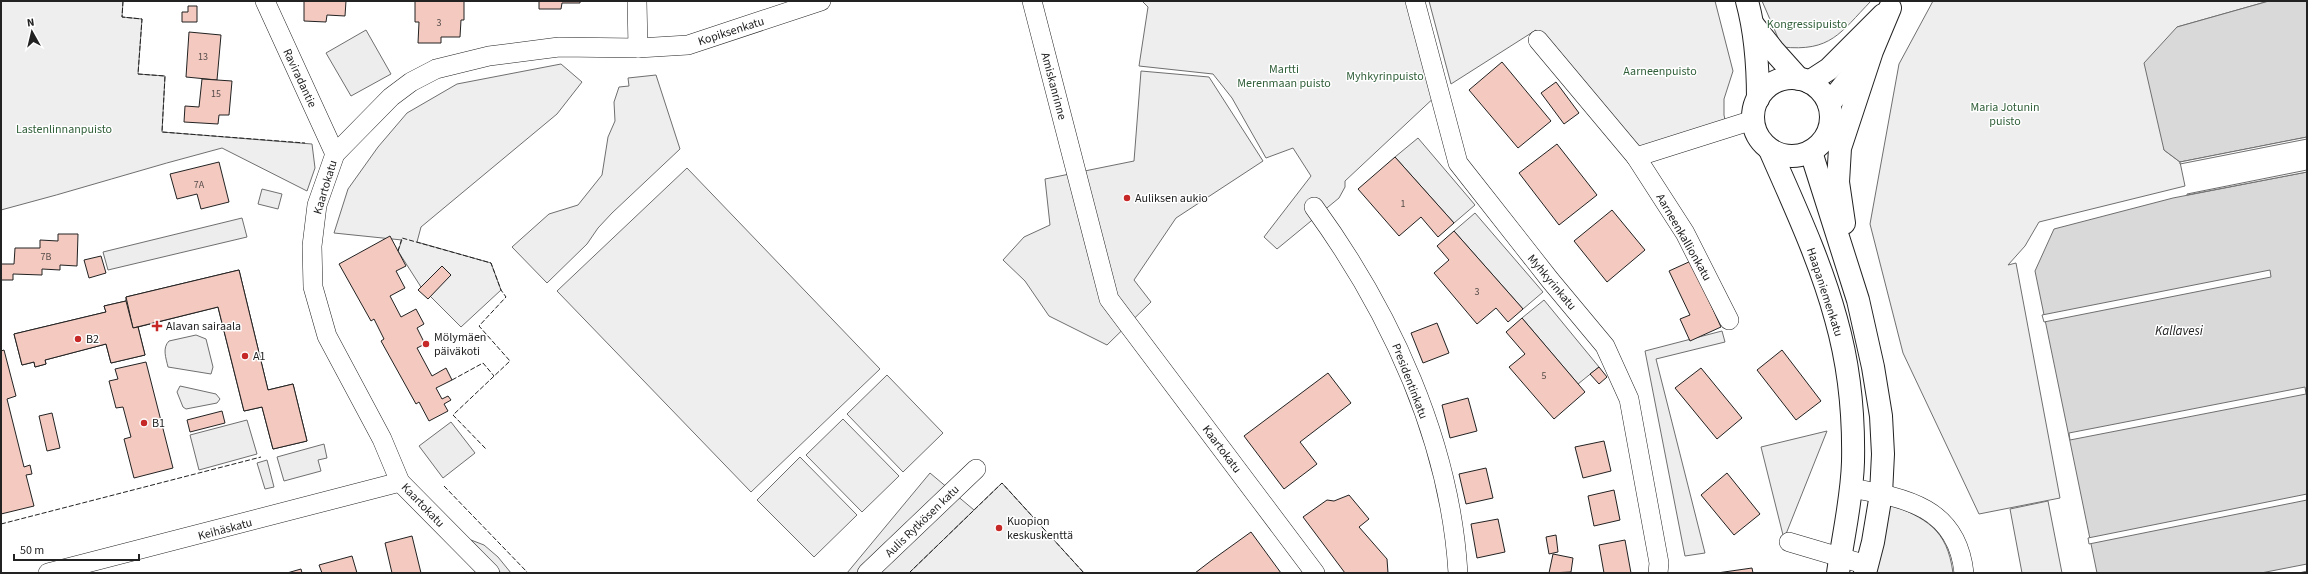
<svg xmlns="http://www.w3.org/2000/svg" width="2308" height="574" font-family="'Source Sans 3',sans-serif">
	<rect width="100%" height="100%" fill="#fff"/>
	<g fill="#eee" stroke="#6f6f6f">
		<path d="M1 1H123L122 17 142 19 138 74 165 76 162 132 312 144 315 168 307 191 222 148C148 167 75 191 1 210Z"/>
		<polygon points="1142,1 1415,1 1439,93 1345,181 1345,187 1339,198 1277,249 1264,237 1311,176 1293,148 1266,158 1232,98 1213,74 1139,66 1148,7"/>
		<polygon points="1429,1 1715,1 1733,71 1724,99 1724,115 1727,129 1636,157 1594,93 1536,30 1451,84"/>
		<path d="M1762 1H1871C1840 33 1831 52 1782 47Z"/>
		<polygon points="1933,1 2269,1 2177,27 2164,150 2180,162 2185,186 2039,222 2025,246 2008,265 2016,263 2060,498 1979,514 1903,353 1870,224 1899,64"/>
		<polygon points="561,64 582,82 557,114 421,227 417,242 491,263 501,290 461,327 430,296 451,275 442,266 421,287 398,251 402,240 334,233 348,189 378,147 407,113 457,84"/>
		<polygon points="656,75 680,149 612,213 598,228 587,244 547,283 512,247 549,214 578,205 602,175 608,137 615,121 614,102 619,87 629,86 628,78"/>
		<polygon points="687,168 880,369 751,492 557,291"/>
		<polygon points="1722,331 1725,342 1656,359 1705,553 1685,556 1645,351"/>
		<path d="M196 335 206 339 213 367 211 374 168 367C166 358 162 348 169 341Z"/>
		<polygon points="887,375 943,433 903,472 847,414"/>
		<polygon points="180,386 216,394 220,399 217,403 186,409 183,407 177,392"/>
		<polygon points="843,419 899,476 862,512 806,455"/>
		<polygon points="1827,431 1784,539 1761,447"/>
		<polygon points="800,457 857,515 814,557 757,500"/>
		<polygon points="1002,483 1084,573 908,573"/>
		<path d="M1888 503C1926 519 1947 528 1953 573H1876Z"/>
	</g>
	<g fill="#ededed" stroke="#6f6f6f">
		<polygon points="366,30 391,74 351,96 326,53"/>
		<polygon points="1141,71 1209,77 1263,161 1176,218 1134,280 1151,302 1107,345 1049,316 1025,281 1003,260 1024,237 1050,225 1045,179 1134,161"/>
		<polygon points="1418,138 1475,205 1454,223 1395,157"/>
		<polygon points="262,189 282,194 278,209 258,204"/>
		<polygon points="1475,213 1543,292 1523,309 1454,231"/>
		<polygon points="242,218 247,237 108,270 103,252"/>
		<polygon points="1544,300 1599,367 1578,384 1522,318"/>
		<polygon points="247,420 257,454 199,470 190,435"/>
		<polygon points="451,422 475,453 443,478 419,446"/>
		<polygon points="324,444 327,458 318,460 321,471 284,481 277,457"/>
		<polygon points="267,460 274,487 265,489 257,463"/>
		<polygon points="930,473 974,510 909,573 847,573"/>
		<polygon points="2048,501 2062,573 2022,573 2010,509"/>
		<polygon points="471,540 484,545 498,557 511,573 501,573"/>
	</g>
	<g fill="#d9d9d9" stroke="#6f6f6f">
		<polygon points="2269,1 2307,1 2307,137 2180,162 2164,150 2144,63 2177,27"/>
		<polygon points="2307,172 2307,573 2097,573 2035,271 2054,229 2173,198"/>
	</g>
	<g fill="#fff" stroke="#6f6f6f">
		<polygon points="2307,137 2307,139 2180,164 2180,162"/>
		<polygon points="2307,170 2307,172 2187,195 2187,194"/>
		<polygon points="2270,270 2271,277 2044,322 2042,315"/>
		<polygon points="2305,387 2306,394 2070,440 2069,433"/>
		<polygon points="2307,494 2307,500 2089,544 2088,538"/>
		<polygon points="2307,564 2307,571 2299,573 2261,573"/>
	</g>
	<g fill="#f3c9c0" stroke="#222">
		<polygon points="304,1 346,1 345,16 327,15 326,22 304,21"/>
		<polygon points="415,1 464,1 464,20 461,20 460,37 441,37 441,43 418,43 419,22 415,22"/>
		<polygon points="539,1 580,1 580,3 562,3 561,9 539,9"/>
		<polygon points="188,6 197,6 197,22 182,22 182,12 188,12"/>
		<polygon points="189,32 221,35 217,80 186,77"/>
		<polygon points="1502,62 1551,121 1518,148 1469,90"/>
		<polygon points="202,79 232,81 229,115 219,115 218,124 184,122 185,106 199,107"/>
		<polygon points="1556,82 1579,113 1564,124 1541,93"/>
		<polygon points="1557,144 1597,195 1559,225 1519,173"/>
		<polygon points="1395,157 1454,223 1438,237 1421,217 1399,236 1358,189"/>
		<polygon points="219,162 229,202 201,209 197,194 177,199 170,174"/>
		<polygon points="1612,210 1645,250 1607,282 1574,241"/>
		<polygon points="1454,231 1523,309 1508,322 1496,308 1477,324 1434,273 1449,260 1437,246"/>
		<polygon points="58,234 78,234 77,266 60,265 60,270 42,269 42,275 13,274 13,280 1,280 1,264 14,264 15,248 40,248 40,240 58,241"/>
		<polygon points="390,236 406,266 396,271 405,288 390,296 401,317 416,309 424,324 417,328 425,344 417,348 432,376 446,368 452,380 436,388 442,399 448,396 451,400 444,404 448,411 429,421 419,402 416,404 381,341 384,339 374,319 371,321 339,264"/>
		<polygon points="101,256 106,273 89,278 84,260"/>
		<polygon points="1691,261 1721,327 1690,341 1680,319 1690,315 1669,271"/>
		<polygon points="442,266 451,275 428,299 418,290"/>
		<polygon points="239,270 268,390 293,384 307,441 273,449 262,407 244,411 218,307 138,327 145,355 111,363 106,344 45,360 46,364 35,367 34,362 22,365 14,334 106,312 104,306 126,301 126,297"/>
		<polygon points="239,270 268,390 293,384 307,441 273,449 262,407 244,411 218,307 133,328 126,297"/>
		<polygon points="126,301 133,328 138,327 145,355 111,363 106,344 45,360 46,364 35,367 34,362 22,365 14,334 106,312 104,306"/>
		<polygon points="1522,318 1585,392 1554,419 1509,367 1525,354 1506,332"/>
		<polygon points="1437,323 1449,353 1423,363 1411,333"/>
		<polygon points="4,350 16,396 7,399 24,467 30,465 32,474 26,475 34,506 1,514 1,351"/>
		<polygon points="1782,350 1821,401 1796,420 1757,370"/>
		<polygon points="146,362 173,468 134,478 124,439 131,437 123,407 116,408 109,381 118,379 115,369"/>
		<polygon points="1599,367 1607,377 1599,384 1590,374"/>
		<polygon points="1701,368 1742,418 1717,439 1675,388"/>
		<polygon points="1328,373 1351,403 1300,442 1317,464 1284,489 1244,436"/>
		<polygon points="1468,398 1477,431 1450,438 1442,405"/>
		<polygon points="222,411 225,423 190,432 187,420"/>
		<polygon points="52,413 60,448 47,451 39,416"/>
		<polygon points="1604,441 1611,471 1583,478 1575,447"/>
		<polygon points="1486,468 1493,498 1466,504 1459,474"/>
		<polygon points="1727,473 1760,514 1734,535 1701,495"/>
		<polygon points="1614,490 1620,520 1594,526 1588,496"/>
		<polygon points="1349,495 1369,519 1359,527 1387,559 1388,573 1345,573 1303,517 1327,500 1334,501"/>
		<polygon points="1498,519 1505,552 1477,558 1471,524"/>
		<polygon points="1251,532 1281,573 1195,573 1212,560"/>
		<polygon points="1556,535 1558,552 1549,554 1546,537"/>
		<polygon points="412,536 421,573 392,573 385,543"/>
		<polygon points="1625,540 1631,573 1604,573 1599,545"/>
		<polygon points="1553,554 1573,558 1571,572 1549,573"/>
		<polygon points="352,556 357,573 322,573 319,565"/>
		<polygon points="1752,568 1753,573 1717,573"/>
		<polygon points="301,569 302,573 287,573"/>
	</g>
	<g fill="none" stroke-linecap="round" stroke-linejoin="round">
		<defs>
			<g id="minor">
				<polyline points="265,1 335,154"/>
				<polyline points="637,1 638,48"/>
				<polyline points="1032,1 1109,299 1315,573"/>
				<polyline points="1415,1 1458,163 1550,280 1605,346 1629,399 1659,563 1658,573"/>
				<polyline points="1538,40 1636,157 1753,120"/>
				<polyline points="1636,157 1685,233 1729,320"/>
				<path d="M1314 207C1391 313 1450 441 1458 573"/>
				<path d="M1851 488C1906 498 1957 507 1964 573"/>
				<polyline points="1789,542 1867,565"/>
				<polyline points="48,573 400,482"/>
				<polyline points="490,573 400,482 382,439 327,336 313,287 312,246 317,205 335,154 391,97 411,82 436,69 489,56 559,47 638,48 688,45 821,1"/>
				<polyline points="867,573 976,469"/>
			</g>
			<g id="major">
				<path d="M1747 1C1756 34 1758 65 1758 99"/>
				<polyline points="1754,26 1773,50 1799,79"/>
				<circle cx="1792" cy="117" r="39"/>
				<polyline points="1809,82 1829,69 1883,15"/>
				<polyline points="1829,104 1866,58"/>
				<path d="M1770 150C1794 205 1820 260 1836 319 1849 365 1854 414 1853 462 1852 499 1843 536 1838 573"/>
				<polyline points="1811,152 1858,300 1873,367 1881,416 1883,454 1881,494 1873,542 1865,573"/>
				<polyline points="1844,223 1838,182 1840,148 1872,51 1890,8"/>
			</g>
		</defs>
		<use href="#minor" stroke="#222" stroke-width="20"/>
		<use href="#major" stroke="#222" stroke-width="24"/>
		<use href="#minor" stroke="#fff" stroke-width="19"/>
		<use href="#major" stroke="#fff" stroke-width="22"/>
		<g stroke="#222" stroke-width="1" stroke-dasharray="5 2" stroke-linecap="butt">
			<polyline points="123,1 122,17 142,19 138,74 165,76 162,132 305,143"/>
			<polyline points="398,251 402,238 491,263 501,290 506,297 479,326 510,361 453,415 486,449"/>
			<polyline points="452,380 483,363 494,376"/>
			<polyline points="444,486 528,573"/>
			<polyline points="1,524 261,457"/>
			<polyline points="909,573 1002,483 1084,573"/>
		</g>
	</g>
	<g fill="#c62828" stroke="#fff" stroke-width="1.5">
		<circle cx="1127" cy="198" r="4"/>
		<path d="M155 320h4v4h4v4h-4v4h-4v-4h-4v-4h4z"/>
		<circle cx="78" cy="339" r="4"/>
		<circle cx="426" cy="344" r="4"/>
		<circle cx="245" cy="356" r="4"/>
		<circle cx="144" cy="423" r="4"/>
		<circle cx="999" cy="528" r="4"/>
	</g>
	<g text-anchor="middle" stroke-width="3" stroke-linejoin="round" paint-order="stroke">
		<g font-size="10" fill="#564c4a">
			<text x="439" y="26">3</text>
			<text x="203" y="60">13</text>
			<text x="216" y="97">15</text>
			<text x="199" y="188">7A</text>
			<text x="1403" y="207">1</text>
			<text x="46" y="260">7B</text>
			<text x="1477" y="295">3</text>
			<text x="1544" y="379">5</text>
		</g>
		<g font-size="12" fill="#2f5e38" stroke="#fff">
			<text x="1807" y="28">Kongressipuisto</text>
			<text x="1284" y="73">Martti<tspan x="1284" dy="14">Merenmaan puisto</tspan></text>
			<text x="1660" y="75">Aarneenpuisto</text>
			<text x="1385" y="80">Myhkyrinpuisto</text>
			<text x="2005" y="111">Maria Jotunin<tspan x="2005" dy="14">puisto</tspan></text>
			<text x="64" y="133">Lastenlinnanpuisto</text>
		</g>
		<g font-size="12" fill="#222" stroke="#fff">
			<text transform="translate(731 31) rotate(-18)" y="4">Kopiksenkatu</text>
			<text transform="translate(300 78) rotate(65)" y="4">Raviradantie</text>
			<text transform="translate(1054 86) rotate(75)" y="4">Amiskanrinne</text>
			<text transform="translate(325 187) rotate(-73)" y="4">Kaartokatu</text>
			<text transform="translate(1684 237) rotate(60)" y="4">Aarneenkallionkatu</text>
			<text transform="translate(1552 282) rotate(50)" y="4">Myhkyrinkatu</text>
			<text transform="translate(1825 292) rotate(72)" y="4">Haapaniemenkatu</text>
			<text transform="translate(1410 381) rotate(69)" y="4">Presidentinkatu</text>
			<text transform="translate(1222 449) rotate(53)" y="4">Kaartokatu</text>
			<text transform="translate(423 505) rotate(46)" y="4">Kaartokatu</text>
			<text transform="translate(922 521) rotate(-44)" y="4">Aulis Rytkösen katu</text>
			<text transform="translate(225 529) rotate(-15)" y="4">Keihäskatu</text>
		</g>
		<g font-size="12" fill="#222" stroke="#fff" text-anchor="start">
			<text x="1135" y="202">Auliksen aukio</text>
			<text x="166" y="330">Alavan sairaala</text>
			<text x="434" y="341">Mölymäen<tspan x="434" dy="14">päiväkoti</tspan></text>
			<text x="86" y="343">B2</text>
			<text x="253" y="360">A1</text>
			<text x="152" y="427">B1</text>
			<text x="1007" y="525">Kuopion<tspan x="1007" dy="14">keskuskenttä</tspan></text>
		</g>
		<g font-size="13" font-style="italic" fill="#222" stroke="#fff">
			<text x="2179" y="335">Kallavesi</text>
		</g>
	</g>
	<rect width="2308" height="574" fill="none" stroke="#222222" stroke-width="4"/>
	<g transform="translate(32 32) rotate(352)" stroke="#ffffff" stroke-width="3" paint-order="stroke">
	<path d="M0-3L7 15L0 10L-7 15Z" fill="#222222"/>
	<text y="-6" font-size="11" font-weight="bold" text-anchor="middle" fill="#222222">N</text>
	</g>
	<path d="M14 554v6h125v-6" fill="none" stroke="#222222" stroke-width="2"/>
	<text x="20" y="554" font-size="12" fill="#222222" stroke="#ffffff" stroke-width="3" paint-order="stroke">50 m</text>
</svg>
